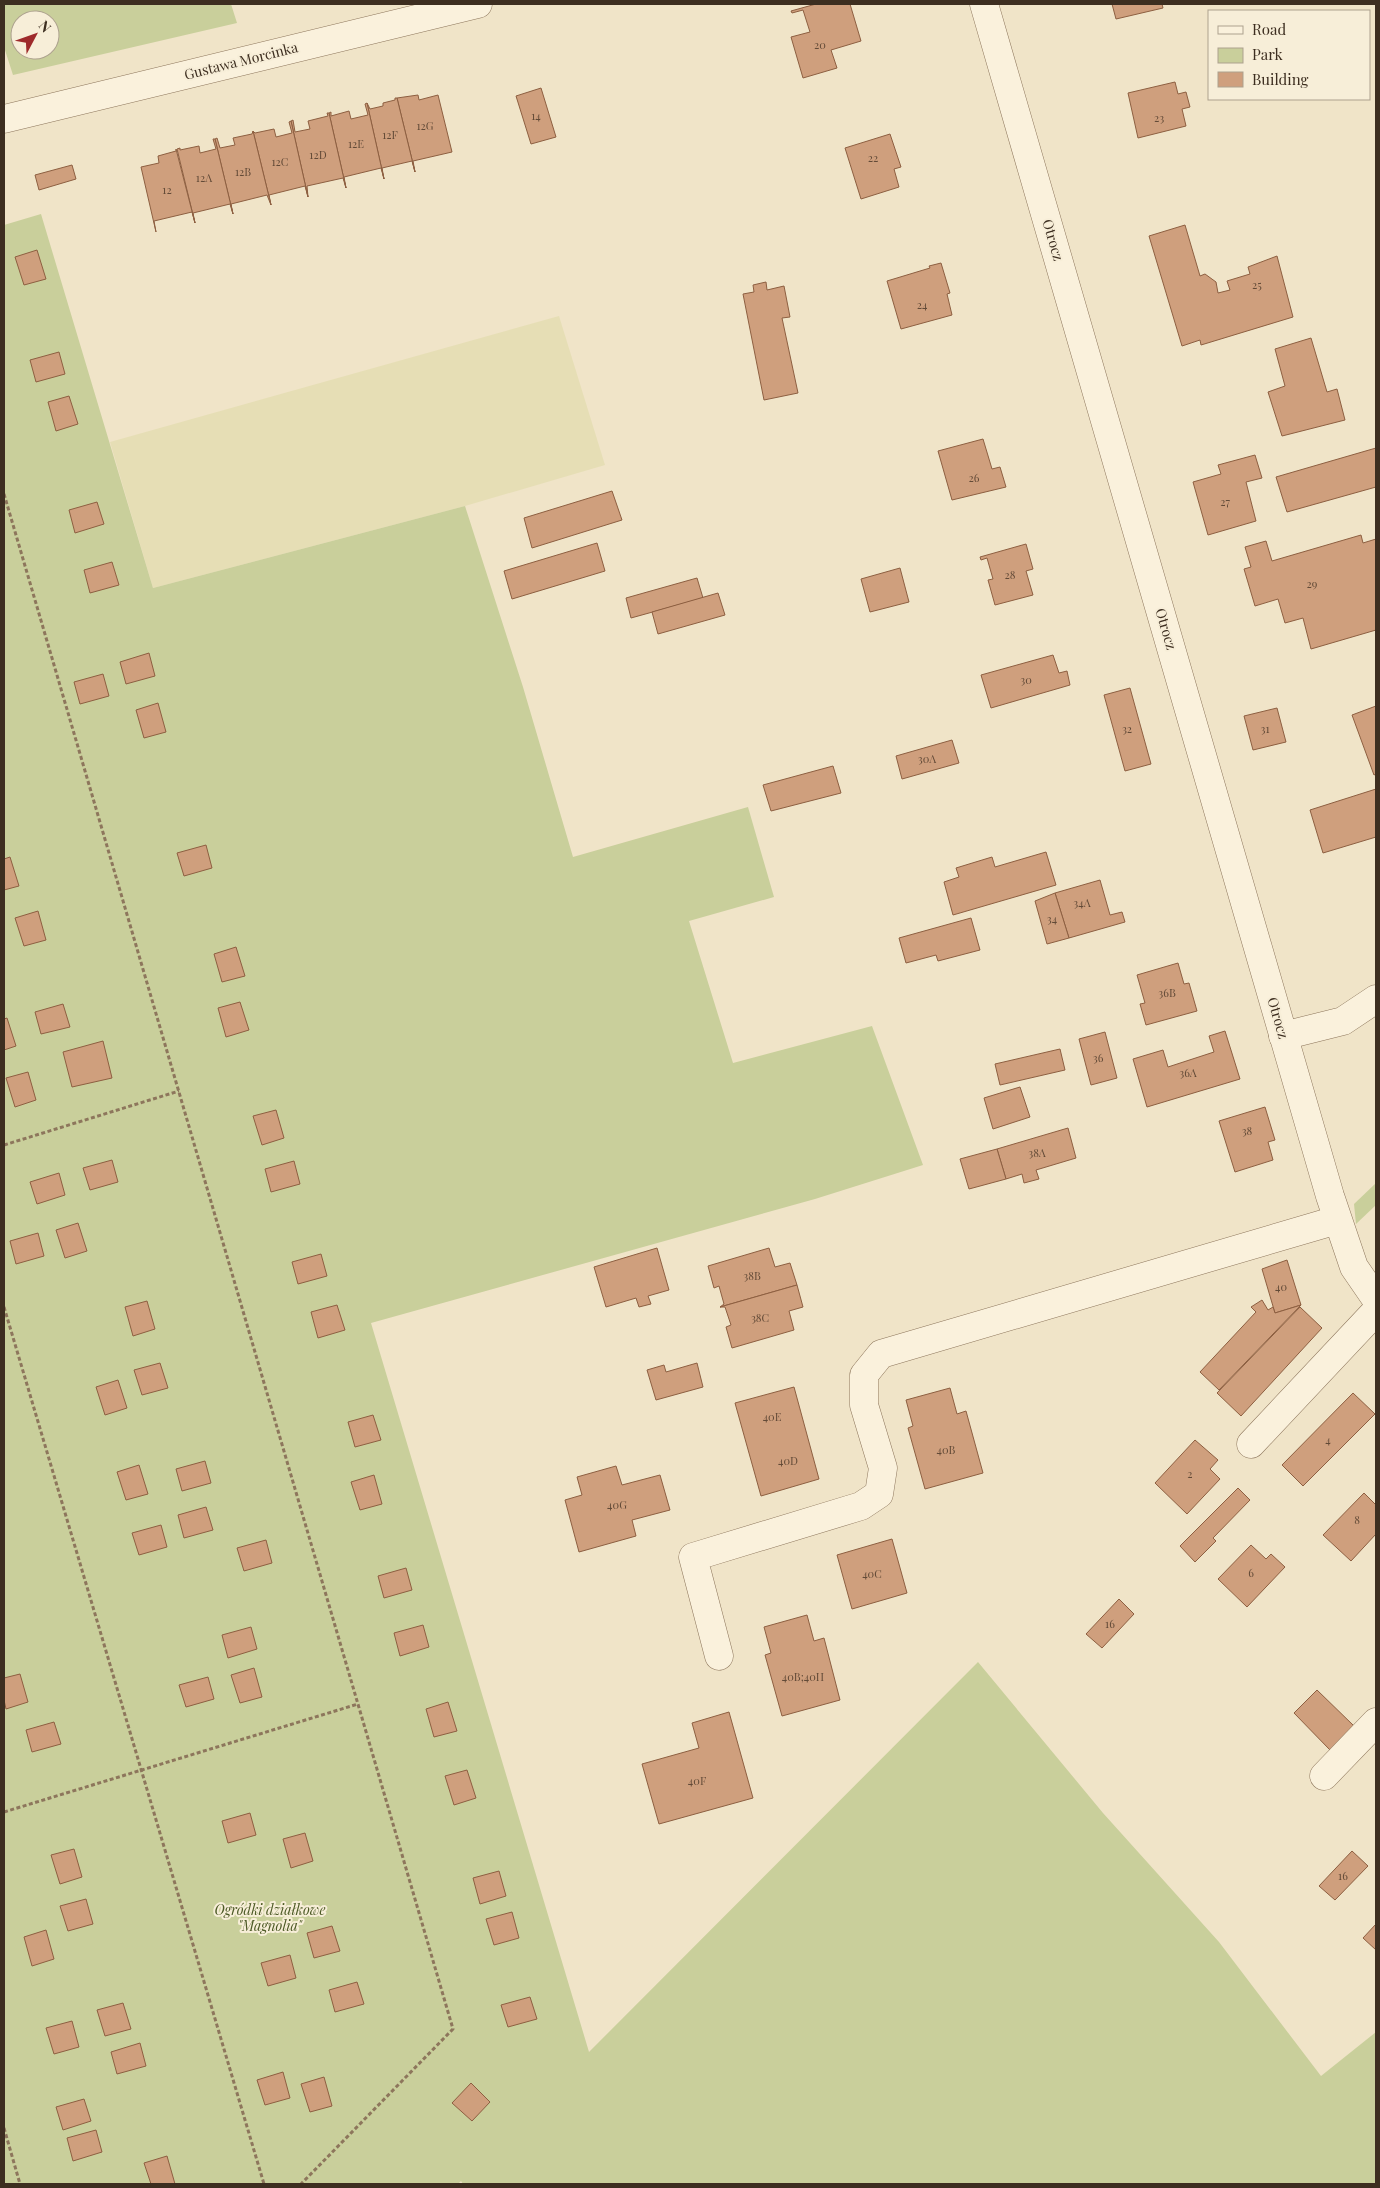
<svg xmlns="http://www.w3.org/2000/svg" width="1380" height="2188" font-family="'Playfair Display',serif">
	<rect width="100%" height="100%" fill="#f0e4c8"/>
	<polygon fill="#e6deb5" points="559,316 605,465 465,506 153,588 110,442"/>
	<g fill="#c9cf9b" fill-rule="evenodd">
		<path d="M4 4H231L237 23 13 75 4 47ZM20 20H50V50H20Z"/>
		<polygon points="41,214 153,588 465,506 523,687 573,857 748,807 774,897 689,921 733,1063 872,1026 923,1165 815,1199 371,1323 589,2052 978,1662 1103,1813 1219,1942 1321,2076 1376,2032 1376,2184 463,2184 461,2181 458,2184 4,2184 4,225"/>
		<polygon points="1376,1183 1376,1205 1356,1224 1354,1204"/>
	</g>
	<g fill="#cf9f7d" stroke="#8d5f41">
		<polygon points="816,4 850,4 861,41 831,50 837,68 803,78 791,37 810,32 803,10 792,13 791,11"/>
		<polygon points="1112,4 1162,4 1163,8 1116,19"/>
		<polygon points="1175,82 1178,94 1186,92 1190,107 1182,109 1186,126 1138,138 1128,93"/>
		<polygon points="541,88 556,137 531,144 516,96"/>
		<polygon points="418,95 419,100 438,95 452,152 413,161 415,172 397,98"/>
		<polygon points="395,98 397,98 415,172 412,161 382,168 384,179 367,103 370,109 383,106 383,103 395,100"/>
		<polygon points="367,103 384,179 381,168 344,177 346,188 329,113 331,112 331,116 349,111 351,119 368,115 365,104"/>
		<polygon points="327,113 329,113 346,188 343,178 307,186 308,197 291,121 293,120 295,132 310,129 308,121 328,116"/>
		<polygon points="291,121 308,197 305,186 269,195 271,205 253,131 255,133 274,129 276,137 292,133 289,122"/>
		<polygon points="253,131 271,205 267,195 231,204 233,214 215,139 217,138 220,148 235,145 233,138 252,134"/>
		<polygon points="890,134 901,167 894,169 899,187 861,199 845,148"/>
		<polygon points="213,139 215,139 233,214 230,204 193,213 195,223 177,149 180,148 180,150 199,146 200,153 216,149"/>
		<polygon points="176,149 195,223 192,212 154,221 156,232 141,167 159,163 158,156 176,151"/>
		<polygon points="72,165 76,179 39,190 35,175"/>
		<polygon points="1185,225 1200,276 1205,274 1216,282 1218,293 1230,290 1227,281 1250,274 1248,267 1277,256 1293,317 1201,345 1200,340 1182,346 1149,236"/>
		<polygon points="37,250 46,279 24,285 15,257"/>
		<polygon points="941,263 950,293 947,294 952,315 901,329 887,281 930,268 929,266"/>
		<polygon points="766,282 767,290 784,286 790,317 782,318 798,393 764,400 743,294 754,292 753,285"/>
		<polygon points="1311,338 1327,392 1337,389 1345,420 1282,436 1268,392 1285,386 1275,349"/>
		<polygon points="59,352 65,374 36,382 30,360"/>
		<polygon points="69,396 78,424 56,431 48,402"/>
		<polygon points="983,439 992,469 1000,467 1006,487 952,500 938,451"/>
		<polygon points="1376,448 1376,487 1287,512 1276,477"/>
		<polygon points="1255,455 1262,478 1246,482 1256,521 1208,535 1193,482 1221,474 1218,465"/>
		<polygon points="612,491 622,520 532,548 524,518"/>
		<polygon points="97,502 104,524 75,533 69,510"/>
		<polygon points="1361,535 1363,543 1376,539 1376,630 1311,649 1303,618 1285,623 1278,599 1255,606 1244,569 1251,567 1245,547 1266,541 1272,561"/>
		<polygon points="597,543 605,571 512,599 504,571"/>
		<polygon points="1026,544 1033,569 1026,571 1033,595 995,605 988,580 993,579 987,558 981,560 980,557"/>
		<polygon points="112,562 119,585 90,593 84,570"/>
		<polygon points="900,568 909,602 870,612 861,579"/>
		<polygon points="697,578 703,598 631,618 626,598"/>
		<polygon points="718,593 725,615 658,634 652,612"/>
		<polygon points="149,653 155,676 126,684 120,662"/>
		<polygon points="1053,655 1059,673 1067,671 1070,685 991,708 981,675"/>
		<polygon points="103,674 109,696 80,704 74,682"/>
		<polygon points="1130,688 1151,764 1125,771 1104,695"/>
		<polygon points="158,703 166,732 144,738 136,710"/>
		<polygon points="1376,706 1376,774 1374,775 1352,715"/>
		<polygon points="1277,708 1286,742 1253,750 1244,716"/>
		<polygon points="952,740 959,763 902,779 896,756"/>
		<polygon points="833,766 841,793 771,811 763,785"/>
		<polygon points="1376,789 1376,837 1323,853 1310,810"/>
		<polygon points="206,845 212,868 184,876 177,853"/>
		<polygon points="1046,852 1056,885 953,915 944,882 959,877 956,868 992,857 995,867"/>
		<polygon points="10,857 19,886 4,890 4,859"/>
		<polygon points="1100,880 1110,915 1122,912 1125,922 1069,938 1055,893"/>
		<polygon points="1055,893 1069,938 1047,944 1035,901"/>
		<polygon points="38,911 46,940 24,946 15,918"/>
		<polygon points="971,918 980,950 938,961 936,955 906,963 899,938"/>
		<polygon points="236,947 245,976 222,982 214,954"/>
		<polygon points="1178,963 1184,984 1189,983 1197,1011 1146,1025 1140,1004 1145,1003 1137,975"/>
		<polygon points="240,1002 249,1030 226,1037 218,1008"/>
		<polygon points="63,1004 70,1027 41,1034 35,1012"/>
		<polygon points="7,1018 16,1046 4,1050 4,1019"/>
		<polygon points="1225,1031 1240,1079 1147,1107 1133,1059 1163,1050 1168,1067 1214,1052 1209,1036"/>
		<polygon points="1105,1032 1117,1078 1091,1085 1079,1039"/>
		<polygon points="103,1041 112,1078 72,1087 63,1052"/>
		<polygon points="1060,1049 1065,1070 1000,1085 995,1064"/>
		<polygon points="28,1072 36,1100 15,1107 6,1078"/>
		<polygon points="1020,1087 1030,1117 993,1129 984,1098"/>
		<polygon points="1265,1107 1275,1140 1268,1142 1273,1160 1235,1172 1219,1121"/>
		<polygon points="276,1110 284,1138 262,1145 253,1116"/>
		<polygon points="1068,1128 1076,1158 1036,1170 1039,1179 1024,1183 1022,1174 1006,1179 997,1149"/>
		<polygon points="997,1149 1006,1179 969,1189 960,1159"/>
		<polygon points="112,1160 118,1182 90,1190 83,1168"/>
		<polygon points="294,1161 300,1184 271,1192 265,1169"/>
		<polygon points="59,1173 65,1195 37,1204 30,1182"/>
		<polygon points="78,1223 87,1251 65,1258 56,1230"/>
		<polygon points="38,1233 44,1256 16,1264 10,1241"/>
		<polygon points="657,1248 669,1290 648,1296 651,1304 639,1307 636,1298 606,1307 594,1267"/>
		<polygon points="769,1248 775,1267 790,1263 797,1285 720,1307 724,1304 719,1286 714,1288 708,1266"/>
		<polygon points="321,1254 327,1276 298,1284 292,1262"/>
		<polygon points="1287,1260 1301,1305 1275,1313 1262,1269"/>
		<polygon points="797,1285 803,1307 789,1311 794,1330 732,1348 726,1327 731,1325 725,1307 720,1307"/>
		<polygon points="1262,1300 1268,1310 1273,1307 1275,1313 1301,1305 1219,1390 1200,1372 1256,1312 1251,1307"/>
		<polygon points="147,1301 155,1329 133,1336 125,1307"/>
		<polygon points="337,1305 345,1330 318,1338 311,1312"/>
		<polygon points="1300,1307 1322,1328 1241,1416 1217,1393"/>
		<polygon points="160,1363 168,1388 142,1395 134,1370"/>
		<polygon points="697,1363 703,1387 656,1400 647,1370 664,1365 666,1372"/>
		<polygon points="118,1380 127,1408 105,1415 96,1387"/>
		<polygon points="794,1387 819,1479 761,1496 735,1403"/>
		<polygon points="950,1388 957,1414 966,1411 983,1473 925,1489 908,1428 913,1426 906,1400"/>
		<polygon points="1353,1393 1375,1414 1303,1486 1282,1465"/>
		<polygon points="373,1415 381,1440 355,1447 348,1422"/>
		<polygon points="1195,1440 1218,1460 1210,1469 1220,1479 1187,1514 1155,1483"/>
		<polygon points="205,1461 211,1483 182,1491 176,1469"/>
		<polygon points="139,1465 148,1494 126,1500 117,1472"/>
		<polygon points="616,1466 622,1485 660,1475 670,1510 632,1520 636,1536 579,1552 565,1500 582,1495 577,1477"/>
		<polygon points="374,1475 382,1504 360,1510 351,1482"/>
		<polygon points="1238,1488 1250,1500 1213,1538 1216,1541 1195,1562 1180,1546"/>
		<polygon points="1364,1493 1376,1505 1376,1534 1351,1561 1323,1535"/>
		<polygon points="206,1507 213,1530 184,1538 178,1515"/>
		<polygon points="161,1525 167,1547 139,1555 132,1533"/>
		<polygon points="892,1539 907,1593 852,1609 837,1555"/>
		<polygon points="266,1540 272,1563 244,1571 237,1548"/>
		<polygon points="1251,1545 1266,1559 1271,1554 1285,1567 1247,1607 1218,1579"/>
		<polygon points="406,1568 412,1590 384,1598 378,1576"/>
		<polygon points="1119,1599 1134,1614 1102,1648 1086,1634"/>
		<polygon points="807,1615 814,1641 824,1638 840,1700 782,1716 765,1655 771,1653 764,1627"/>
		<polygon points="423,1625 429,1647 400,1656 394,1633"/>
		<polygon points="251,1627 257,1649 228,1658 222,1635"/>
		<polygon points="254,1668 262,1697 240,1703 231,1675"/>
		<polygon points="20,1674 28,1702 6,1709 4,1700 4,1678"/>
		<polygon points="208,1677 214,1699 186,1707 179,1685"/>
		<polygon points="1317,1690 1354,1726 1330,1750 1294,1713"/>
		<polygon points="448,1702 457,1731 434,1737 426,1709"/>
		<polygon points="729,1712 753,1798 659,1824 642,1764 699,1748 692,1723"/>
		<polygon points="54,1722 61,1744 32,1752 26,1730"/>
		<polygon points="467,1770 476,1798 454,1805 445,1776"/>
		<polygon points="250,1813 256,1835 228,1843 222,1821"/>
		<polygon points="305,1833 313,1861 291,1868 283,1839"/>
		<polygon points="74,1849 82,1877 60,1884 51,1855"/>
		<polygon points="1352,1851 1368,1866 1335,1900 1319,1886"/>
		<polygon points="499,1871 506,1896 480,1904 473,1878"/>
		<polygon points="86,1899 93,1924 68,1931 60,1906"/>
		<polygon points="512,1912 519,1938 494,1945 486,1919"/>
		<polygon points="1376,1924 1376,1950 1363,1938"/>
		<polygon points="332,1926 340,1951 314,1958 307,1933"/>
		<polygon points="46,1930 54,1959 32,1966 24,1937"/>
		<polygon points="290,1955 296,1978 268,1986 261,1963"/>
		<polygon points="357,1982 364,2004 335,2012 329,1990"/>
		<polygon points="530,1997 537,2019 508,2027 501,2005"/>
		<polygon points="123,2003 131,2029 105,2036 97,2010"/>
		<polygon points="72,2021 79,2047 54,2054 46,2028"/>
		<polygon points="140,2043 146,2066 117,2074 111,2052"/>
		<polygon points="283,2072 290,2098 265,2105 257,2080"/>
		<polygon points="324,2077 332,2106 310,2112 301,2084"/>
		<polygon points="471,2083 490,2102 472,2121 452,2103"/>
		<polygon points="84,2099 91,2121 63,2130 56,2107"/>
		<polygon points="96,2130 102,2152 73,2161 67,2138"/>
		<polygon points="167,2156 175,2184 151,2184 144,2163"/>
	</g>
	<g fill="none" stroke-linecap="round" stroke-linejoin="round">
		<defs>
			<g id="minor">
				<polyline points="984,4 1330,1196 1354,1267 1376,1299"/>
				<polyline points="4,119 478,4"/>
				<polyline points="1283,1036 1343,1021 1376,999"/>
				<polyline points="1251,1444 1376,1311"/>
				<polyline points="719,1656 693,1557 861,1506 879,1494 883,1468 864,1405 864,1375 881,1354 1337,1220"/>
				<polyline points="1324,1776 1376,1722"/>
			</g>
		</defs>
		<use href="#minor" stroke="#8d765c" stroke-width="29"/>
		<g stroke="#8d765c" stroke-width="3" stroke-dasharray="4 2.5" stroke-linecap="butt">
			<polyline points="4,494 453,2029 301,2184"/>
			<polyline points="4,1145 179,1091"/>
			<polyline points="4,1307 264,2184"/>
			<polyline points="4,1812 358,1704"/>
			<polyline points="4,2128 20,2184"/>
		</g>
		<use href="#minor" stroke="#faf1dc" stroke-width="28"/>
	</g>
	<g text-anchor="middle" stroke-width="4" stroke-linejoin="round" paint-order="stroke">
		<g font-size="11" fill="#624a37">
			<text x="820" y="49">20</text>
			<text x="536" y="120">14</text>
			<text x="1159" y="122">23</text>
			<text x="425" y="130">12G</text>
			<text x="390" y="139">12F</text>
			<text x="356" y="148">12E</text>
			<text x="318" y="159">12D</text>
			<text x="873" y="162">22</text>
			<text x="280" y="166">12C</text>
			<text x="243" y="176">12B</text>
			<text x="204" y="182">12A</text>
			<text x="167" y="194">12</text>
			<text x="1257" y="289">25</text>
			<text x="922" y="309">24</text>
			<text x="974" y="482">26</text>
			<text x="1225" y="506">27</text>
			<text x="1010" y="579">28</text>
			<text x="1312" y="588">29</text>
			<text x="1026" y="684">30</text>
			<text x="1127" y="733">32</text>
			<text x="1265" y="733">31</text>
			<text x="927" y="763">30A</text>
			<text x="1082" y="907">34A</text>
			<text x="1052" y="923">34</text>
			<text x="1167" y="997">36B</text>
			<text x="1098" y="1062">36</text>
			<text x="1188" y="1077">36A</text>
			<text x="1247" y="1135">38</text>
			<text x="1037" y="1157">38A</text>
			<text x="752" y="1280">38B</text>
			<text x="1281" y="1291">40</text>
			<text x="760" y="1322">38C</text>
			<text x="772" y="1421">40E</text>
			<text x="1328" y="1444">4</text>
			<text x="946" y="1454">40B</text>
			<text x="788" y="1465">40D</text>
			<text x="1190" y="1478">2</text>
			<text x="617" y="1509">40G</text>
			<text x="1357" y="1524">8</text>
			<text x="1251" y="1577">6</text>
			<text x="872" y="1578">40C</text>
			<text x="1110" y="1628">16</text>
			<text x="803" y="1681">40B;40H</text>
			<text x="697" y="1785">40F</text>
			<text x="1343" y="1880">16</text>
		</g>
		<g font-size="14" fill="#3d2e20" stroke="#f7eed8">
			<text transform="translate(241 61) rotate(-14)" y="5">Gustawa Morcinka</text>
			<text transform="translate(1053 240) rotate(74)" y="5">Otrocz</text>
			<text transform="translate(1166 629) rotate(74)" y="5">Otrocz</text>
			<text transform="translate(1278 1018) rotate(74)" y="5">Otrocz</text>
		</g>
		<g font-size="14" font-style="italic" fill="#4d5a26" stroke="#f7eed8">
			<text x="270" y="1915">Ogródki działkowe<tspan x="270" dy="16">"Magnolia"</tspan></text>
		</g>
	</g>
	<rect width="1380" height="2188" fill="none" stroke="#3d2e20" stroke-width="10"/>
	<rect x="1208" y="10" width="162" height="90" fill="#f7eed8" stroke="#ada18e"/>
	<rect x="1218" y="26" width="25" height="8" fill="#faf1dc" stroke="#ada18e"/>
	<text x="1252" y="35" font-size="15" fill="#3d2e20">Road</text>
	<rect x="1218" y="48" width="25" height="15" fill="#c9cf9b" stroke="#ada18e"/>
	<text x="1252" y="60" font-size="15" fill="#3d2e20">Park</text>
	<rect x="1218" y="72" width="25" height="15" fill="#cf9f7d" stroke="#ada18e"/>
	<text x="1252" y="85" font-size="15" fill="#3d2e20">Building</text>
	<g transform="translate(35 35) rotate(49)"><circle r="24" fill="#f7eed8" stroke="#ada18e"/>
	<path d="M0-4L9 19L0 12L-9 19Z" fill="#9e2a2b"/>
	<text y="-8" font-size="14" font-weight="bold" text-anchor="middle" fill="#3d2e20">N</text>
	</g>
</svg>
